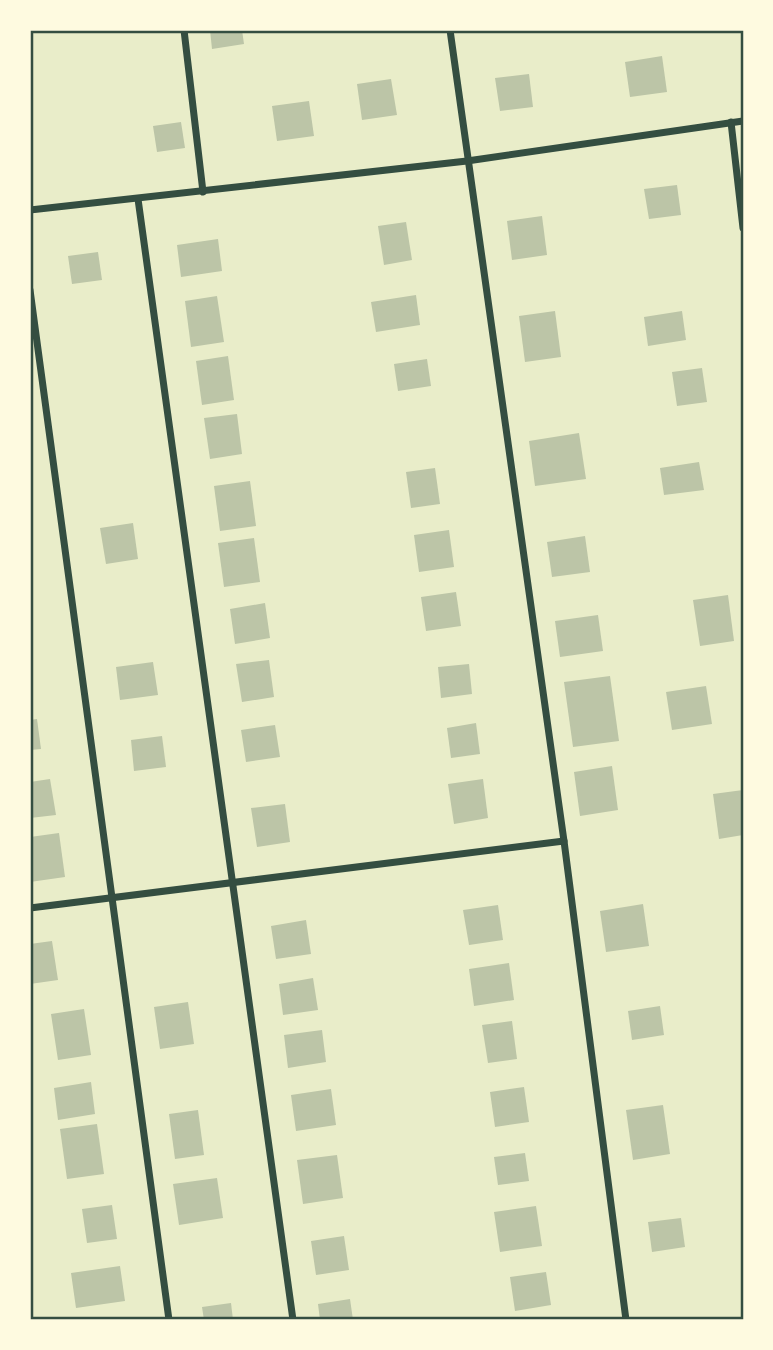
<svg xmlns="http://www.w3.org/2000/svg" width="773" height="1350" font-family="Arial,sans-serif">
	<rect width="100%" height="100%" fill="#e9edc9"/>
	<g fill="#bcc5a7">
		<polygon points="210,30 242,30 244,44 212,49"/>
		<polygon points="662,56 667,92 630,97 625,62"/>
		<polygon points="529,74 533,107 500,111 495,78"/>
		<polygon points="391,79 397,115 362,120 357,84"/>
		<polygon points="309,101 314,136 277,141 272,106"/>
		<polygon points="181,122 185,148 157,152 153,126"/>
		<polygon points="677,185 681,215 649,219 644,189"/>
		<polygon points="542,216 547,255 512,260 507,221"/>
		<polygon points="406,222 412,260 384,265 378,226"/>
		<polygon points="218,239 222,271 181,277 177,245"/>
		<polygon points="98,252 102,280 72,284 68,256"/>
		<polygon points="416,295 420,325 376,332 371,302"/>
		<polygon points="217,296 224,342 191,347 185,301"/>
		<polygon points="555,311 561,357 525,362 519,316"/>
		<polygon points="682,311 686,340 648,346 644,317"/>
		<polygon points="228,356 234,400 202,405 196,361"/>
		<polygon points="427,359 431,386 398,391 394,364"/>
		<polygon points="702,368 707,402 677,406 672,372"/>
		<polygon points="237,414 242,454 210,459 204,418"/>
		<polygon points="579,433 586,479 535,486 529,441"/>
		<polygon points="699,462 704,490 664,495 660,468"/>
		<polygon points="435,468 440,504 411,508 406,472"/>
		<polygon points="250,481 256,526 220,531 214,486"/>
		<polygon points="133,523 138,559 106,564 100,528"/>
		<polygon points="449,530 454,567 419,572 414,535"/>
		<polygon points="585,536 590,572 552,577 547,542"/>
		<polygon points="254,538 260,582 224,587 218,543"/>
		<polygon points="456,592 461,626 426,631 421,597"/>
		<polygon points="728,595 734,641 700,646 693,600"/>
		<polygon points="265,603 270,638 235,644 230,609"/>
		<polygon points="598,615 603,651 560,657 555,621"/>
		<polygon points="269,660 274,697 242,702 236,664"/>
		<polygon points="153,662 158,695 120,700 116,667"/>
		<polygon points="469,664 472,694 441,698 438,667"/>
		<polygon points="610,676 619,741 573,747 564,682"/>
		<polygon points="706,686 712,724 672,730 666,692"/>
		<polygon points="37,719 41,749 30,750 30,720"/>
		<polygon points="476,723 480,754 451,758 447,728"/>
		<polygon points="275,725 280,757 246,762 241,730"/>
		<polygon points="162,736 166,767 134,771 131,740"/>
		<polygon points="612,766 618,810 580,816 574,772"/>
		<polygon points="50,779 56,815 30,818 30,782"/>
		<polygon points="483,779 488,818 454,824 448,784"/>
		<polygon points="743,790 743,835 719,839 713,794"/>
		<polygon points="285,804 290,842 257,847 251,808"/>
		<polygon points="59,833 65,877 30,882 30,837"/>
		<polygon points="643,904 649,946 606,952 600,911"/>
		<polygon points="498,905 503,940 469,945 463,910"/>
		<polygon points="306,920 311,954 276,959 271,926"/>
		<polygon points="52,941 58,980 30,984 30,944"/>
		<polygon points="509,963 514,1000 474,1006 469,969"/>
		<polygon points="313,978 318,1010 283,1015 279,984"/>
		<polygon points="188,1002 194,1044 160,1049 154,1007"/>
		<polygon points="660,1006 664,1035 632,1040 628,1011"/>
		<polygon points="84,1009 91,1055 58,1060 51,1014"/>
		<polygon points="512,1021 517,1059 488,1063 482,1025"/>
		<polygon points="322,1030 326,1062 288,1068 284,1035"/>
		<polygon points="91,1082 95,1114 58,1120 54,1088"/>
		<polygon points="524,1087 529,1122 495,1127 490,1092"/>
		<polygon points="331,1089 336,1125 296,1131 291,1095"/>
		<polygon points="663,1105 670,1154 633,1160 626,1110"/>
		<polygon points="198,1110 204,1155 175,1159 169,1114"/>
		<polygon points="97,1124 104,1174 67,1179 60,1129"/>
		<polygon points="525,1153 529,1181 498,1185 494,1157"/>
		<polygon points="337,1155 343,1198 303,1204 297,1160"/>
		<polygon points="217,1178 223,1218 179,1225 173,1184"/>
		<polygon points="112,1205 117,1239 87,1243 82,1209"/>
		<polygon points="536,1206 542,1246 500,1252 494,1212"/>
		<polygon points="681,1218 685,1247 652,1252 648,1222"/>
		<polygon points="344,1236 349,1270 316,1275 311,1241"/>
		<polygon points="120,1266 125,1301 76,1308 71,1273"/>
		<polygon points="546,1272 551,1305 515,1311 510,1277"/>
		<polygon points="350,1299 353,1320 320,1320 318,1304"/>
		<polygon points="231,1303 233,1320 204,1320 202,1307"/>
	</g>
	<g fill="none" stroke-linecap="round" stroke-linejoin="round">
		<g stroke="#344e41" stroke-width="7">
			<polyline points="184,30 203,192"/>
			<polyline points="450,30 564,841 626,1320"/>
			<polyline points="731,122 743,228"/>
			<polyline points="138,199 293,1320"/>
			<polyline points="30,210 467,161 743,121"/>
			<polyline points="30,290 169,1320"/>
			<polyline points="30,908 564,841"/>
		</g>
	</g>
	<rect width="773" height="1350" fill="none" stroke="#fefae0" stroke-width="63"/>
	<rect x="32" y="32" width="710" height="1286" fill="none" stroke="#344e41" stroke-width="2.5"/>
</svg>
